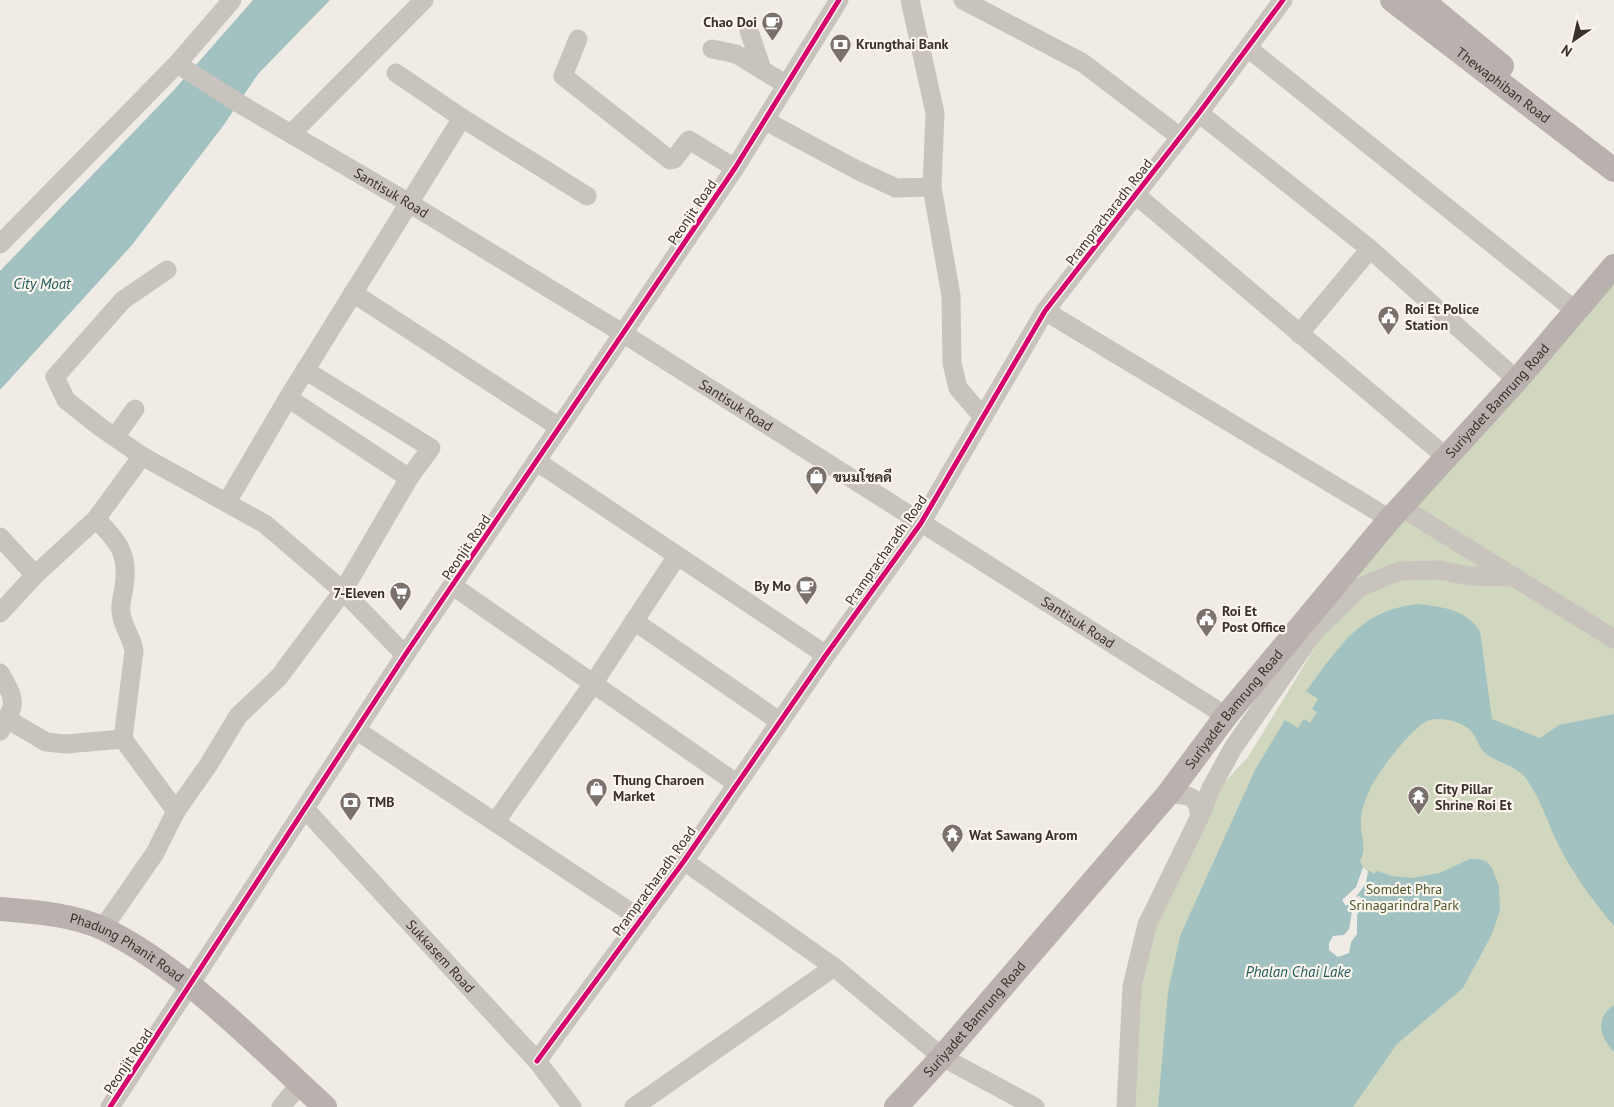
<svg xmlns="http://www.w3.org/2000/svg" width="1614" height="1107" font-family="'PT Sans',Sarabun,sans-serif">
	<rect width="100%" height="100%" fill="#f0ebe5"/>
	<polygon fill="#d1d6bf" points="1614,265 1614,1107 1126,1107 1132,986 1202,806 1248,757 1401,507"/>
	<g fill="#a1c2c1">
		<polygon points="253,0 330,0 258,74 223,126 132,245 0,390 0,271 174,90"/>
		<path d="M1417 604C1442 607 1466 609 1480 631L1492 719 1540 738 1559 725 1614 714V926C1594 902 1575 877 1560 848 1548 825 1541 798 1525 777 1514 764 1491 761 1483 751 1478 745 1476 735 1469 729 1459 721 1442 717 1430 720 1414 724 1380 770 1372 785 1367 795 1361 809 1361 821 1360 836 1368 847 1360 861L1363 867 1374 874 1377 871 1392 876 1412 878 1439 873 1470 859H1479L1487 862 1492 868 1499 886 1500 910 1492 934 1463 988 1397 1044 1353 1107H1158L1168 992 1180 936 1255 770 1285 720 1298 728 1304 719 1310 723 1317 712 1312 709 1318 699 1306 691C1339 648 1358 611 1417 604Z"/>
		<path d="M1614 1005V1052C1600 1037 1594 1019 1614 1005Z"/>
	</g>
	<polygon fill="#f0ebe5" points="1363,867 1368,871 1366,883 1356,897 1359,896 1364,900 1357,915 1357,934 1351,942 1349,953 1338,957 1329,950 1329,943 1333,936 1344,935 1349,929 1353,906 1349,904 1346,906 1342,900 1356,887"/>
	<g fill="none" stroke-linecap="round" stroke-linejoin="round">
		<g stroke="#c9c3be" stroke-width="19">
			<polyline points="910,0 935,113 932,187 951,296 952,363 958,388 982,416"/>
			<polyline points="963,0 1083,63 1180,137"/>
			<polyline points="749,31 762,69"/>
			<polyline points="578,39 563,76 670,160 674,159 689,140 735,168"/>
			<polyline points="1248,48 1576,311"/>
			<polyline points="712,49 736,54 787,85"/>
			<path id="s1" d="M177 64 240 104 409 203 624 334 1226 716"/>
			<polyline points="396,73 462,118 587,196"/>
			<polyline points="1199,113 1370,249 1517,380"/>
			<polyline points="766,121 857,170 896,188 932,187"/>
			<polyline points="291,134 424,0"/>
			<polyline points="1136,195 1446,457"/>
			<polyline points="0,244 177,64 232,0"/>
			<polyline points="167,270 123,300 55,377 66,400 100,427 142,456 265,524 343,591 405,655"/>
			<polyline points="353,293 559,427"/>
			<polyline points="1045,311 1390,519"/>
			<polyline points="1299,334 1370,249"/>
			<polyline points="115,437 135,409"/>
			<polyline points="536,461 826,655"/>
			<polyline points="409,478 288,398 462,118"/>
			<polyline points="227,502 288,398"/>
			<polyline points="1401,507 1614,639"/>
			<path d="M96 519C119 542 129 554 124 587 123 595 120 603 121 611 121 625 132 636 134 651L123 739 176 811"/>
			<polyline points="0,537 35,575"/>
			<polyline points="453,586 736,783"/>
			<polyline points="0,613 35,575 96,519 142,456"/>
			<polyline points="634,621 779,721"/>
			<path d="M0 673C16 701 17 703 0 731"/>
			<polyline points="7,719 46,742 66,744 123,739"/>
			<polyline points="356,730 641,919"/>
			<path d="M1168 794C1190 796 1196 793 1200 816"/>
			<path id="s2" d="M305 809 537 1061 572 1107"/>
			<polyline points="496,821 593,684 677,556"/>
			<polyline points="684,861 834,967 942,1057 1035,1107"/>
			<polyline points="103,928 155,853 176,811 209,764 238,716 279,677 343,591 409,478 431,448 305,370"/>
			<polyline points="537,1061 684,861 826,655 921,523 1045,311 1199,113 1283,0"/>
			<polyline points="110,1107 405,655 735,168 839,0"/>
			<polyline points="281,1107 300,1084"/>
			<polyline points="634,1107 834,967"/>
			<polyline points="1126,1107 1132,986 1147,925 1200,816 1211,788 1233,748 1314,632 1360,587 1399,571 1438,570 1470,576 1512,577"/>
		</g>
		<g stroke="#b8b1ad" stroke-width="24">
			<path id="s3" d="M1392 0 1614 170"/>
			<polyline points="1422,0 1502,66"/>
			<path id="s4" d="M0 909C34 912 72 914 104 929 183 967 260 1048 325 1107"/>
			<path id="s5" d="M896 1107 942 1057 1168 794 1226 716 1390 519 1517 380 1614 266"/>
		</g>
		<defs>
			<g id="cycleway">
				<polyline points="537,1061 684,861 826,655 921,523 1045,311 1199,113 1283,0"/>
				<polyline points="110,1107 405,655 735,168 839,0"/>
			</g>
		</defs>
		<use href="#cycleway" stroke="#fbf5ee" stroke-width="8"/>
		<use href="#cycleway" stroke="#d6006c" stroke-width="5"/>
	</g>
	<defs>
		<symbol id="cafe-pin" viewBox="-11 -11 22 30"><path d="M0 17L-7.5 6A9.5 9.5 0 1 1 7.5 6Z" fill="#7a716c" stroke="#fbf5ee"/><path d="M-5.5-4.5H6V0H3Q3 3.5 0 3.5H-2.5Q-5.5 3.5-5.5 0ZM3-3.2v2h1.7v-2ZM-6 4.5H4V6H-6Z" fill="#fff"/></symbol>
		<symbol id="bank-pin" viewBox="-11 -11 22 30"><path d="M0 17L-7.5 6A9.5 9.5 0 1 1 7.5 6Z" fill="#7a716c" stroke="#fbf5ee"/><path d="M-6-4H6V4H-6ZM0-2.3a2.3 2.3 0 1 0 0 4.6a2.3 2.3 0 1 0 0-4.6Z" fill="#fff"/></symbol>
		<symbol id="civic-pin" viewBox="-11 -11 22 30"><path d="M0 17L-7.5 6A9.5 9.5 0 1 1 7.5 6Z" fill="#7a716c" stroke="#fbf5ee"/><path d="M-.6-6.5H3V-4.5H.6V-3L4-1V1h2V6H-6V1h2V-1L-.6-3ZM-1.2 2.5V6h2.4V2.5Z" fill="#fff"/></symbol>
		<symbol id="shop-pin" viewBox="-11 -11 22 30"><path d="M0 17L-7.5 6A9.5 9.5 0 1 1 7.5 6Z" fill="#7a716c" stroke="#fbf5ee"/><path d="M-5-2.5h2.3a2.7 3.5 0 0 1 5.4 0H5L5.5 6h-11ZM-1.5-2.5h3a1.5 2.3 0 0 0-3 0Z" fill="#fff"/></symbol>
		<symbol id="supermarket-pin" viewBox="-11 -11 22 30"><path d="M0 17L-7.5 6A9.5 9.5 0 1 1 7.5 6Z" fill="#7a716c" stroke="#fbf5ee"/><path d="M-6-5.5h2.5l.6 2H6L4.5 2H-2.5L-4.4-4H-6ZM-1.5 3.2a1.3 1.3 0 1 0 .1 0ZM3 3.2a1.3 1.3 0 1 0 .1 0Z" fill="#fff"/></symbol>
		<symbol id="temple-pin" viewBox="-11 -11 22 30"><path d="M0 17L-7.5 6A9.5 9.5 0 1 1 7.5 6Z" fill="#7a716c" stroke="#fbf5ee"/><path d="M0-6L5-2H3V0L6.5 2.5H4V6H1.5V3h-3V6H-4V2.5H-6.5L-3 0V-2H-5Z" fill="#fff"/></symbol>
	</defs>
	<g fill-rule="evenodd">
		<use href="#cafe-pin" x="760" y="10" width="25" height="34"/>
		<use href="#bank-pin" x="828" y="32" width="25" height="34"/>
		<use href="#civic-pin" x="1376" y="304" width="25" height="34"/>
		<use href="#shop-pin" x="804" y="464" width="25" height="34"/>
		<use href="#cafe-pin" x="794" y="574" width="25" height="34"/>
		<use href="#supermarket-pin" x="388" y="580" width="25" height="34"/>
		<use href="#civic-pin" x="1194" y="606" width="25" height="34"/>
		<use href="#shop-pin" x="584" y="776" width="25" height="34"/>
		<use href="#temple-pin" x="1406" y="784" width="25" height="34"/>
		<use href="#bank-pin" x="338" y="790" width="25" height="34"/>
		<use href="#temple-pin" x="940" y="822" width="25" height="34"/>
	</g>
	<g text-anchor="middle" stroke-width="4.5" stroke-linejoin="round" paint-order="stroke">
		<g font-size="14" font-weight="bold" fill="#3b302b" stroke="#fbf5ee" text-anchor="start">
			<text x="757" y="27" text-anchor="end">Chao Doi</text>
			<text x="856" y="49">Krungthai Bank</text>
			<text x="1405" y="314">Roi Et Police<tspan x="1405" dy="16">Station</tspan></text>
			<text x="833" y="482">ขนมโชคดี</text>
			<text x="791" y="591" text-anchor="end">By Mo</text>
			<text x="385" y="598" text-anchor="end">7-Eleven</text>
			<text x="1222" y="616">Roi Et<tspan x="1222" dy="16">Post Office</tspan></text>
			<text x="613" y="785">Thung Charoen<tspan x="613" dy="16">Market</tspan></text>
			<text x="1435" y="794">City Pillar<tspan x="1435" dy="16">Shrine Roi Et</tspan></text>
			<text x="367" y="807">TMB</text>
			<text x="969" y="840">Wat Sawang Arom</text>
		</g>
		<g font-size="14" fill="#3b302b" stroke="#fbf5ee">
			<text dy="5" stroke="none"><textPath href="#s3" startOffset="140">Thewaphiban Road</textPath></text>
			<text dy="5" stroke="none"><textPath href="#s1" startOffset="250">Santisuk Road</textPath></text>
			<text transform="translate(692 212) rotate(-56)" y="5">Peonjit Road</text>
			<text transform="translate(1109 212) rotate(-52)" y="5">Prampracharadh Road</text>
			<text dy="5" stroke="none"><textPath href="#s5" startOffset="928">Suriyadet Bamrung Road</textPath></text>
			<text dy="5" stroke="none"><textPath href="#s1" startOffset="655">Santisuk Road</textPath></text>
			<text transform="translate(466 547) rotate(-56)" y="5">Peonjit Road</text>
			<text transform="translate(886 550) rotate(-55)" y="5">Prampracharadh Road</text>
			<text dy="5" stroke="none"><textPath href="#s1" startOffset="1060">Santisuk Road</textPath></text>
			<text dy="5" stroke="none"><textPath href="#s5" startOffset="522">Suriyadet Bamrung Road</textPath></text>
			<text transform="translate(654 881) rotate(-54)" y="5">Prampracharadh Road</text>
			<text dy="5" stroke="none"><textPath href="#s4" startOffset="135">Phadung Phanit Road</textPath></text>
			<text dy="5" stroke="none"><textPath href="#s2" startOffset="200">Sukkasem Road</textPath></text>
			<text dy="5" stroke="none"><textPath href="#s5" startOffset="118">Suriyadet Bamrung Road</textPath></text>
			<text transform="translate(128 1061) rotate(-56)" y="5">Peonjit Road</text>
		</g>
		<g font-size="14" fill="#4a5a2e" stroke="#fbf5ee">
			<text x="1404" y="894">Somdet Phra<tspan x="1404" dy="16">Srinagarindra Park</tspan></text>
		</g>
		<g font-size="15" font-style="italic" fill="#1f5a5e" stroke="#fbf5ee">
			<text x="42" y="289">City Moat</text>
			<text x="1298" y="977">Phalan Chai Lake</text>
		</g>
	</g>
	<g transform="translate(1574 40) rotate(214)" stroke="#fbf5ee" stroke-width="4" paint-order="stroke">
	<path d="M0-4L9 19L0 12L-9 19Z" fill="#3b302b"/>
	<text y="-8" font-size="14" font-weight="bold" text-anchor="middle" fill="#3b302b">N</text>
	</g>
</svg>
